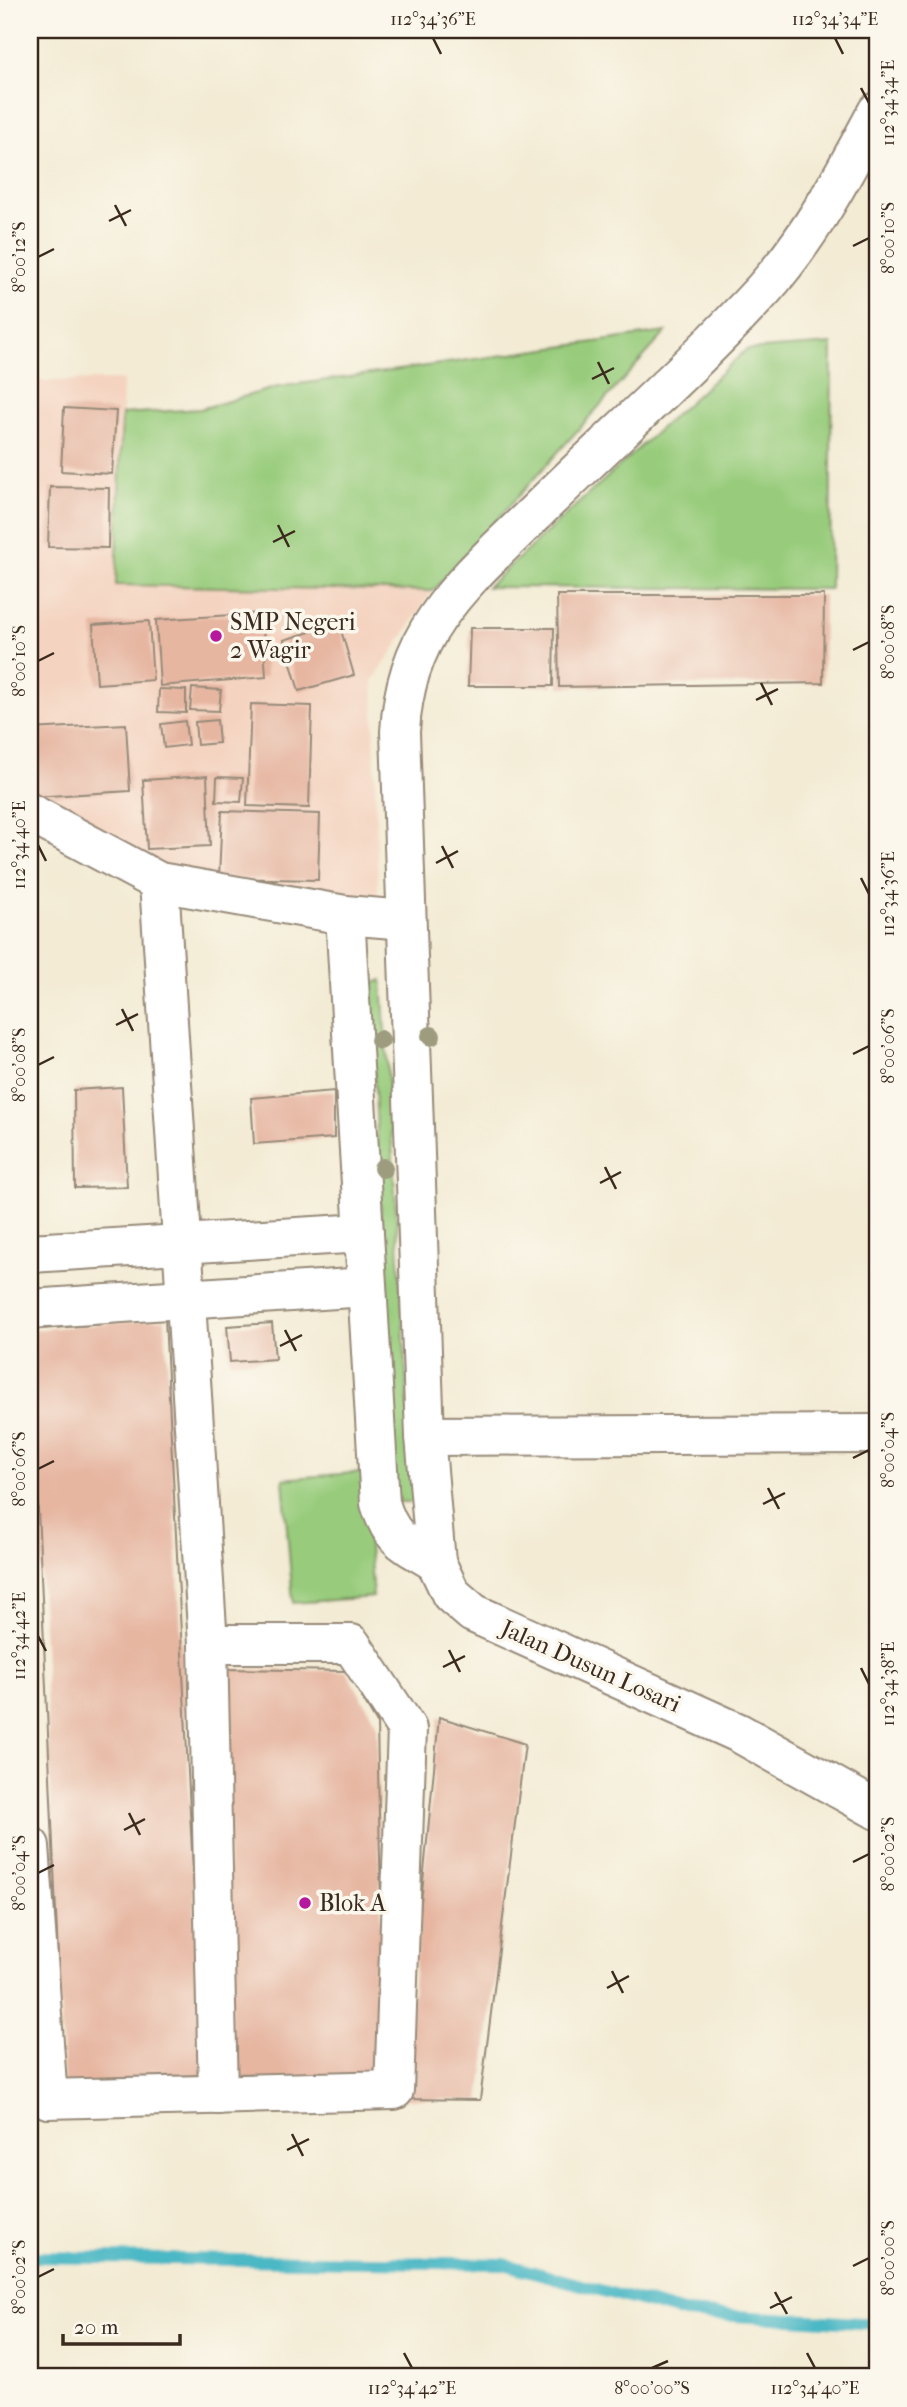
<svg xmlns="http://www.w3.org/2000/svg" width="907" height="2407" font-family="'IM FELL French Canon',serif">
	<rect width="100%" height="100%" fill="#fbf7ec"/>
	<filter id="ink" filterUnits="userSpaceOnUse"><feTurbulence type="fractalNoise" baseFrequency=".0143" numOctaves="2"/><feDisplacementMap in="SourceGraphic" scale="14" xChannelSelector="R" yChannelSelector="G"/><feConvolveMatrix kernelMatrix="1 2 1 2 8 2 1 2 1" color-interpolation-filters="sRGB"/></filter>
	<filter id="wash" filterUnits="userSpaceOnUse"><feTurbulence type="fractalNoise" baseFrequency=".00686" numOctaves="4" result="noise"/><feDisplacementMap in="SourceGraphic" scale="28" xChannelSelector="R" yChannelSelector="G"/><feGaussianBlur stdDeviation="1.57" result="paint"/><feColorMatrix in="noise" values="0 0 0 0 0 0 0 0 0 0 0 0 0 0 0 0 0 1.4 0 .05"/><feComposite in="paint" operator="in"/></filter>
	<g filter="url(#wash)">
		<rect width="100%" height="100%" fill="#f3ebd4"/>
		<polygon fill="#f4d3c0" points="123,380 116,585 433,591 373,681 378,897 269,889 170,870 30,792 30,381"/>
		<g fill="#98cc7c" stroke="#6a7b4d" stroke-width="2">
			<polygon points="666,332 433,591 116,585 122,414 200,409 278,387"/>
			<polygon points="832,344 830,589 487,587 746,350"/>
			<polygon points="382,980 414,1502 397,1502 394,1496 370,985"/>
			<polygon points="363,1472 373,1597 293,1603 283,1479"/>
		</g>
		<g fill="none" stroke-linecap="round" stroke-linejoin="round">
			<polyline stroke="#4bb8c5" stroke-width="12" points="30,2257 504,2264 684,2313 877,2324"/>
		</g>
		<g id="blocks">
			<g fill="#e6b6a1">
				<polygon points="30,407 35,407 34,473 30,473"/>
				<polygon points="64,408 116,411 112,474 61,471"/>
				<polygon points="50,487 109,488 108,548 48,547"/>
				<polygon points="557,595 824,595 823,683 559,687"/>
				<polygon points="262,613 266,677 160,686 156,620"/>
				<polygon points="149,621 153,680 97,684 93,625"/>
				<polygon points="339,623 354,675 299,691 284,640"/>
				<polygon points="470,628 554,628 553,686 468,686"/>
				<polygon points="192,688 221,690 219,711 190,710"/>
				<polygon points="159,689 186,690 186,713 158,712"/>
				<polygon points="251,704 312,706 309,808 247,806"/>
				<polygon points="217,720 219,743 197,745 195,722"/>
				<polygon points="185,721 188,745 164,748 161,724"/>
				<polygon points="126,724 130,791 32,797 30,729"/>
				<polygon points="207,776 210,846 147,849 143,780"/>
				<polygon points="217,777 243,778 241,802 216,801"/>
				<polygon points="222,811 320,814 318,880 219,878"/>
				<polygon points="122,1087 127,1187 75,1188 74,1090"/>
				<polygon points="334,1091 334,1138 254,1144 251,1098"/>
				<polygon points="165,1319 204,2087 64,2091 30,1330"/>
				<polygon points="272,1323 275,1359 230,1362 227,1326"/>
				<polygon points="226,1669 346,1671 377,1723 385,2084 232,2083"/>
				<polygon points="439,1717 525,1744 480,2100 402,2099"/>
			</g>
		</g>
	</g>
	<g filter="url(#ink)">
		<use href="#blocks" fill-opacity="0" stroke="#978a79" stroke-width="2"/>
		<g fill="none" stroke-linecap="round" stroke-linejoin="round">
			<defs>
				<g id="street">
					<path d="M877 112C844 174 810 238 763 290 692 367 613 436 539 509 504 544 465 577 437 618 413 652 402 691 400 732L425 1436 436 1562 451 1594 473 1613 739 1733 877 1810"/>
					<polyline points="30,813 159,882 345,915 406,920"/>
					<polyline points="159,882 208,1644 218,2095"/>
					<path d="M345 915 380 1503C391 1540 404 1543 436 1562"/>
					<polyline points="30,1253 364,1233"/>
					<polyline points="30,1309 367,1287"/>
					<polyline points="425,1436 877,1434"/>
					<polyline points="30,1846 48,2099 394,2090 407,1729 351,1644 208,1644"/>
				</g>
			</defs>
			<use href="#street" stroke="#978a79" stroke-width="42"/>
			<use href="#street" stroke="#fff" stroke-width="38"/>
		</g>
		<g fill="#9d9c7f">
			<circle cx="431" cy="1036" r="10"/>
			<circle cx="380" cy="1040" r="10"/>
			<circle cx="383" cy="1168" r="10"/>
		</g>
	</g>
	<path fill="none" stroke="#3b2a1e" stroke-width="2.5" d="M433 38 441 54M835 38 843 54M861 88 869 103M115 205 126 226M109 221 131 210M853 246 869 238M38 257 54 249M598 362 609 384M592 379 614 368M278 525 289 547M273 542 295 531M853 650 869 642M38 661 54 653M761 683 772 705M756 700 778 689M38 845 46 861M442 846 453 868M436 863 458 851M861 878 869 894M122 1009 133 1031M116 1025 138 1014M853 1054 869 1046M38 1065 54 1057M605 1167 616 1189M600 1183 621 1172M285 1330 296 1351M280 1346 302 1335M853 1458 869 1450M38 1469 54 1461M768 1488 779 1509M763 1504 785 1493M38 1636 46 1651M449 1650 460 1672M443 1667 465 1656M861 1668 869 1684M129 1813 140 1835M124 1830 145 1819M853 1862 869 1854M38 1873 54 1865M612 1971 623 1993M607 1988 629 1976M292 2134 303 2156M287 2150 309 2139M853 2266 869 2258M38 2277 54 2269M775 2292 787 2314M770 2308 792 2297M404 2353 412 2368M807 2353 815 2368M652 2368 668 2361"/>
	<g fill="#b5179e" stroke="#fbf7ec" stroke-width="2.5">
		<circle cx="216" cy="636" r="7"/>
		<circle cx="305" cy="1903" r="7"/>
	</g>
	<g text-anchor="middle" stroke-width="7" stroke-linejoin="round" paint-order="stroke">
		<g font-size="24" fill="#3b2a1e" stroke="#fbf7ec" text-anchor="start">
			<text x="230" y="630">SMP Negeri<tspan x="230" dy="28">2 Wagir</tspan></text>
			<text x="319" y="1911">Blok A</text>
		</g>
		<g font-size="24" fill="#3b2a1e" stroke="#fbf7ec">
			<text transform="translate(591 1666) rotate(24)" y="8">Jalan Dusun Losari</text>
		</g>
	</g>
	<rect width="907" height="2407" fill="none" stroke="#fbf7ec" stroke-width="77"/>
	<path d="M63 2334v10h117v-10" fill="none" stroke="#3b2a1e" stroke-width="3.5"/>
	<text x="74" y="2334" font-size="21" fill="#3b2a1e" stroke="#fbf7ec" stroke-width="5" paint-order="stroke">20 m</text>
	<rect x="38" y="38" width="831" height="2330" fill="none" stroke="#3b2a1e" stroke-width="2.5"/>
	<g font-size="18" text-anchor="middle" fill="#3b2a1e">
		<text x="433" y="25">112°34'36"E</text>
		<text x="835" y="25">112°34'34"E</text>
		<text transform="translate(888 103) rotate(-90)" y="6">112°34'34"E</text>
		<text transform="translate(888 238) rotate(-90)" y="6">8°00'10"S</text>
		<text transform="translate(19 257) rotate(-90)" y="6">8°00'12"S</text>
		<text transform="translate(888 642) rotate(-90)" y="6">8°00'08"S</text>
		<text transform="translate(19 661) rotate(-90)" y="6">8°00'10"S</text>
		<text transform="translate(19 845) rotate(-90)" y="6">112°34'40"E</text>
		<text transform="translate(888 894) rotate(-90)" y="6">112°34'36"E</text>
		<text transform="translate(888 1046) rotate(-90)" y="6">8°00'06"S</text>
		<text transform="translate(19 1065) rotate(-90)" y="6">8°00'08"S</text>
		<text transform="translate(888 1450) rotate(-90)" y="6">8°00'04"S</text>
		<text transform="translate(19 1469) rotate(-90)" y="6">8°00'06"S</text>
		<text transform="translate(19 1636) rotate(-90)" y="6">112°34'42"E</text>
		<text transform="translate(888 1684) rotate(-90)" y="6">112°34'38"E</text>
		<text transform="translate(888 1854) rotate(-90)" y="6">8°00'02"S</text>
		<text transform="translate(19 1873) rotate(-90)" y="6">8°00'04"S</text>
		<text transform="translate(888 2258) rotate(-90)" y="6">8°00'00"S</text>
		<text transform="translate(19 2277) rotate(-90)" y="6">8°00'02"S</text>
		<text x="412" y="2394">112°34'42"E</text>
		<text x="652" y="2394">8°00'00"S</text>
		<text x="815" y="2394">112°34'40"E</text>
	</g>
</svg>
